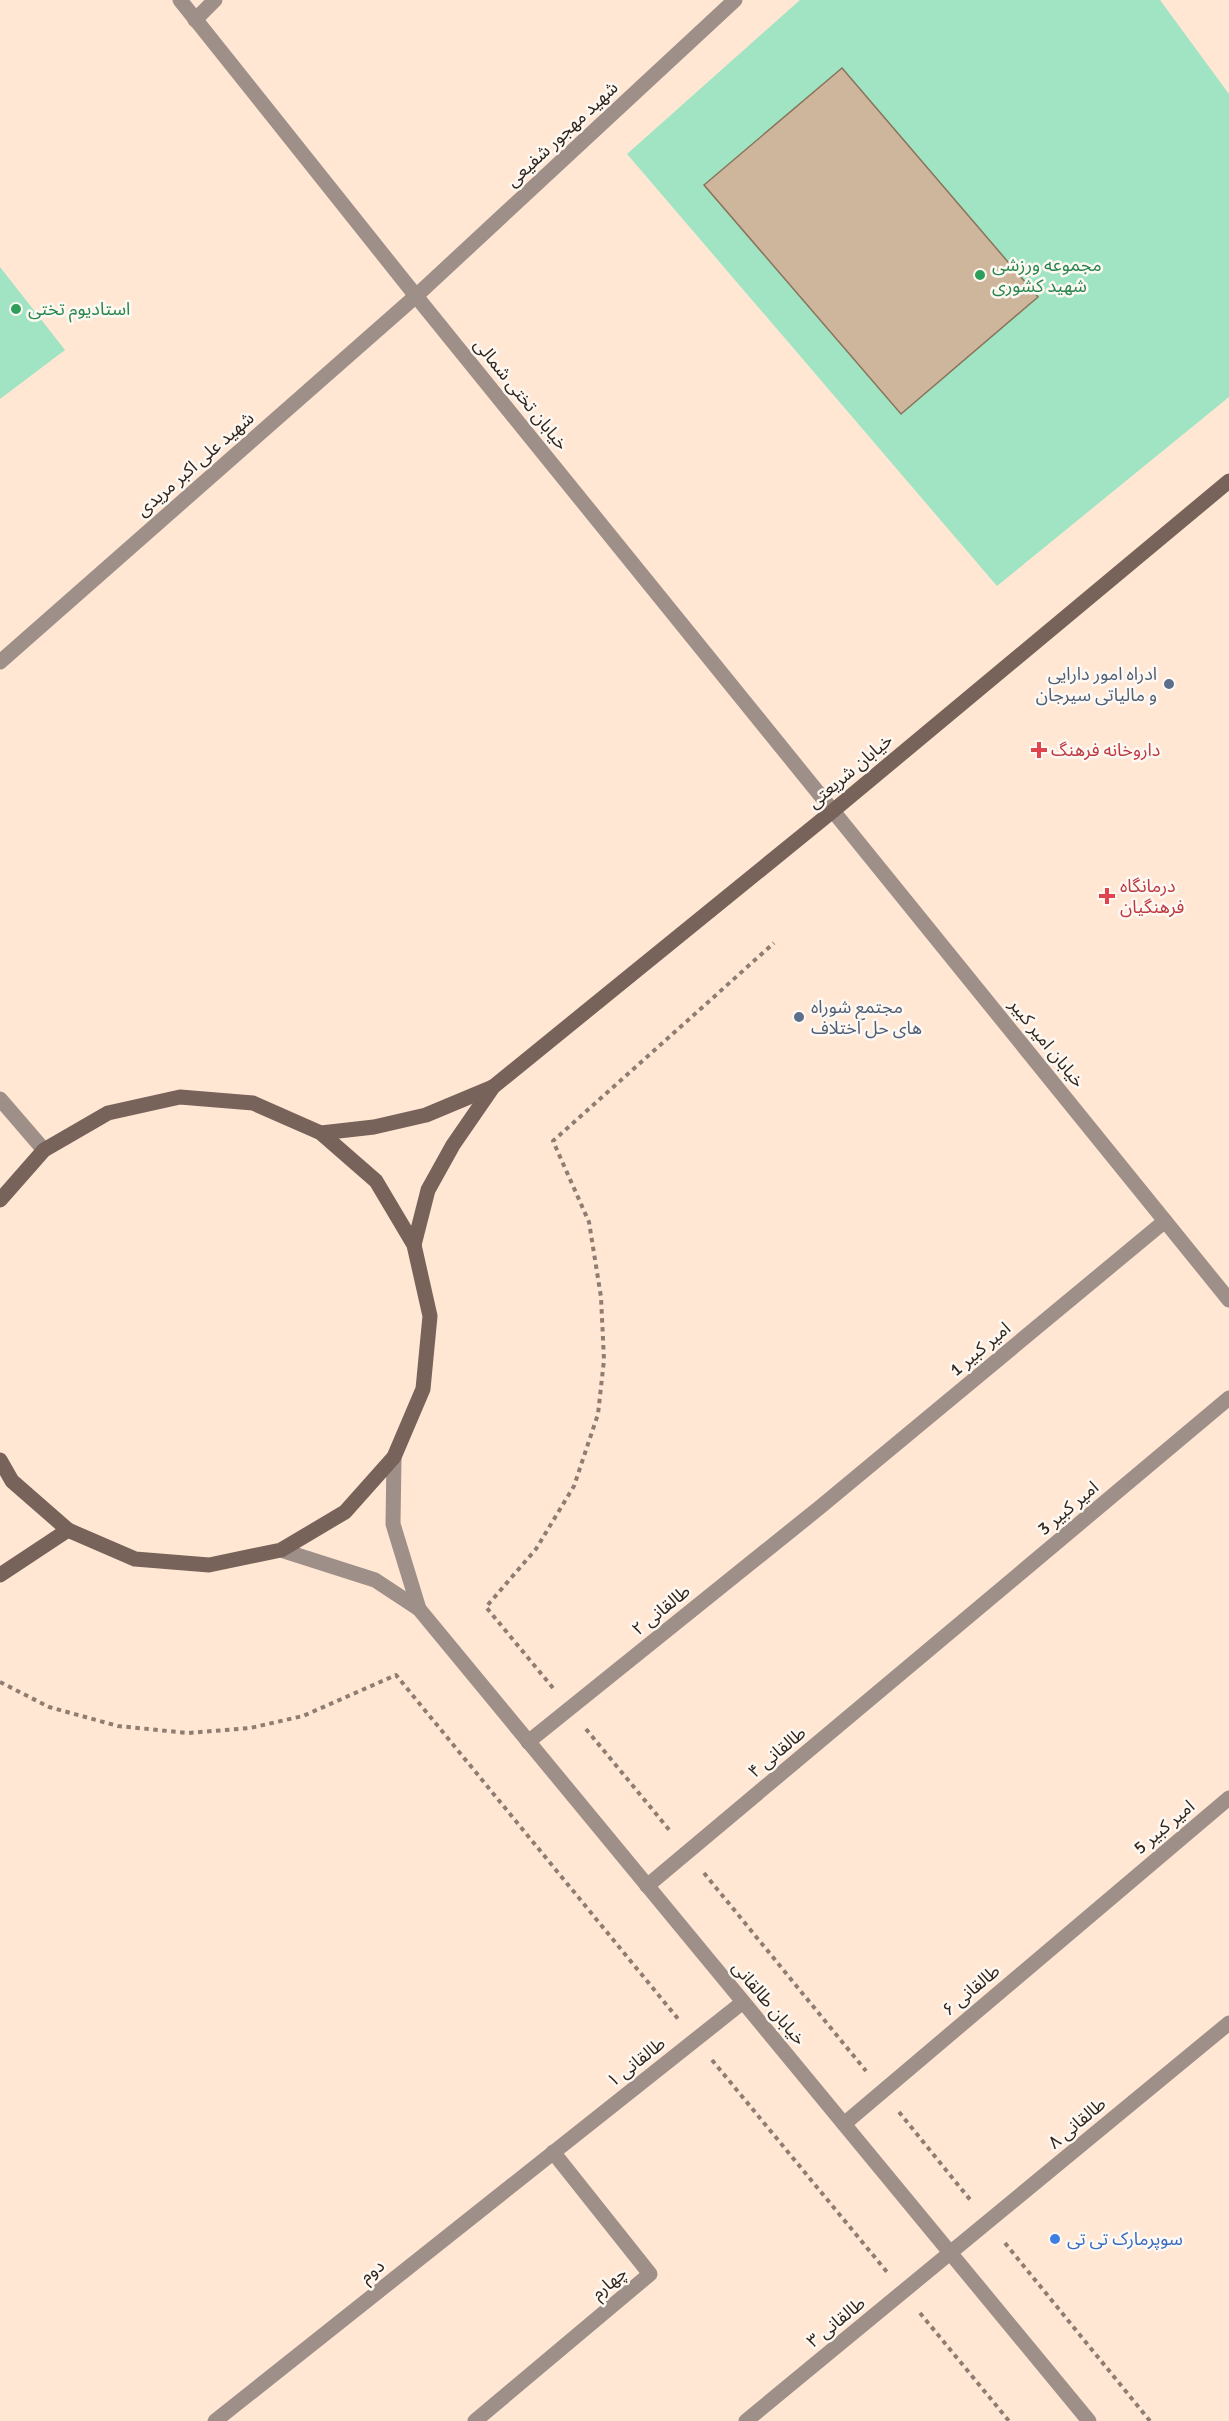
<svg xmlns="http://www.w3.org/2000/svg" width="1229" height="2421" font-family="Signika,'Noto Sans Arabic',sans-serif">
	<rect width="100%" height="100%" fill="#ffe7d4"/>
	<g fill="#a0e4c3">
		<polygon points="800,0 1160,0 1229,94 1229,397 997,586 627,154"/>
		<polygon points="0,267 65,350 0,399"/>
	</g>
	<polygon fill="#ceb69c" stroke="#89735a" stroke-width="1.5" points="842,68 1038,297 901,414 704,185"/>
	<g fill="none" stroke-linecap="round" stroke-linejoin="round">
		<g stroke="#8e7d70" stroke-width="4" stroke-dasharray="4.5 4.5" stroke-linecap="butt">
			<polyline points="0,1682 49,1707 118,1726 188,1733 250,1728 303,1716 396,1675 679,2020"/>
			<polyline points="553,1688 486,1607 536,1549 574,1486 598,1414 604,1360 601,1297 589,1222 553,1141 774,943"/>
			<polyline points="586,1729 671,1832"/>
			<polyline points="704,1873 866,2071"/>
			<polyline points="712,2060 887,2272"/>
			<polyline points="899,2112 972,2202"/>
			<polyline points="1005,2243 1150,2421"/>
			<polyline points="920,2313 1009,2421"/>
		</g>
		<g stroke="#9e8f89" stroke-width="15">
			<polyline points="195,20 215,0"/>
			<polyline points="0,662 416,296 735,0"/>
			<polyline points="528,1742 819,1508 1165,1221"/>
			<polyline points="647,1886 1229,1398"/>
			<polyline points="844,2124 1229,1798"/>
			<polyline points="215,2421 743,2002"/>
			<polyline points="475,2421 650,2274 553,2152"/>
			<polyline points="746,2421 1229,2023"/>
		</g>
		<g stroke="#9e8f89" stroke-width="15">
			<polyline points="180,0 416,296 1229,1300"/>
			<polyline points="0,1099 44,1150"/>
			<polyline points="394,1457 393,1524 419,1609"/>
			<polyline points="281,1550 375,1580 419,1609 1089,2421"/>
		</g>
		<g stroke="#78635b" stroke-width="15">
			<polyline points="321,1133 374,1127 426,1115 493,1087 834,810 1229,481"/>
			<polyline points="0,1200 44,1150 108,1113 180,1097 253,1103 321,1133 376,1181 414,1245 430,1316 423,1389 394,1457 345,1512 281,1550 209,1565 135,1559 68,1530 12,1481 0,1460"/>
			<polyline points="414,1245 428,1190 453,1145 493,1087"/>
			<polyline points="0,1575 68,1530"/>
		</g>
	</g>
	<g fill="#2e9e5b" stroke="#fef8f3" stroke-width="2">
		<circle cx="980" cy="275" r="6"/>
		<circle cx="16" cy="309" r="6"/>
	</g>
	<g fill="#5c6f8a" stroke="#fef8f3" stroke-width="2">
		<circle cx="1169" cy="684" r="6"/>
		<circle cx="799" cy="1017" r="6"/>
	</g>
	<g fill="#e0444e" stroke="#fef8f3" stroke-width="2">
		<path d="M1036 741h6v6h6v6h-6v6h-6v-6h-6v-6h6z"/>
		<path d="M1104 887h6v6h6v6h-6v6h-6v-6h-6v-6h6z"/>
	</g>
	<circle fill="#3f7fe0" stroke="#fef8f3" stroke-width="2" cx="1055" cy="2239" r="6"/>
	<g text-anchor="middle" stroke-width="5" stroke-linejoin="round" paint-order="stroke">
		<g font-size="18" fill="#31261d" stroke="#fef8f3">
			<text transform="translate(562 134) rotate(-43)" y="6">شهید مهجور شفیعی</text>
			<text transform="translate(521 394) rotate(51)" y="6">خیابان تختی شمالی</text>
			<text transform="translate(195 464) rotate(-41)" y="6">شهید علی اکبر مریدی</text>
			<text transform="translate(850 771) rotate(-40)" y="6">خیابان شریعتی</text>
			<text transform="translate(1047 1043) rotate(51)" y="6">خیابان امیر کبیر</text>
			<text transform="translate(980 1349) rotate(-40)" y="6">امیر کبیر 1</text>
			<text transform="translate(1068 1508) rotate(-40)" y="6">امیر کبیر 3</text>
			<text transform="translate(661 1610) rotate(-39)" y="6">طالقانی ۲</text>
			<text transform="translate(777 1752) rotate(-40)" y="6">طالقانی ۴</text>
			<text transform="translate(1164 1827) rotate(-40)" y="6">امیر کبیر 5</text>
			<text transform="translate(971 1990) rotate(-40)" y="6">طالقانی ۶</text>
			<text transform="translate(769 2003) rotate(50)" y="6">خیابان طالقانی</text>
			<text transform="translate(636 2062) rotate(-38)" y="6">طالقانی ۱</text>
			<text transform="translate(1077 2123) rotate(-40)" y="6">طالقانی ۸</text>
			<text transform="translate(372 2271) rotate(-38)" y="6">دوم</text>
			<text transform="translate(609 2283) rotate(-40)" y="6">چهارم</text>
			<text transform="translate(836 2322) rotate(-39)" y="6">طالقانی ۳</text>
		</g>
		<g font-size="18" fill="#27864d" stroke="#fef8f3" text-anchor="start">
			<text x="992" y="271">مجموعه ورزشی<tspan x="992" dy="21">شهید کشوری</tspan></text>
			<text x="28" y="315">استادیوم تختی</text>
		</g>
		<g font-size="18" fill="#4e5e75" stroke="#fef8f3" text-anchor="end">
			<text x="1157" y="680">ادراه امور دارایی<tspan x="1157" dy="21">و مالیاتی سیرجان</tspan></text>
			<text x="811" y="1013" text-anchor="start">مجتمع شوراه<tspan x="811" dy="21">های حل اختلاف</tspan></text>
		</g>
		<g font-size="18" fill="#be3a42" stroke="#fef8f3" text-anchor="start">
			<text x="1051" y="756">داروخانه فرهنگ</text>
			<text x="1120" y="892">درمانگاه<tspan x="1120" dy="21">فرهنگیان</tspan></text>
		</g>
		<g font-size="18" fill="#366cbe" stroke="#fef8f3" text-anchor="start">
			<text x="1067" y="2245">سوپرمارک تی تی</text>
		</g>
	</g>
</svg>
